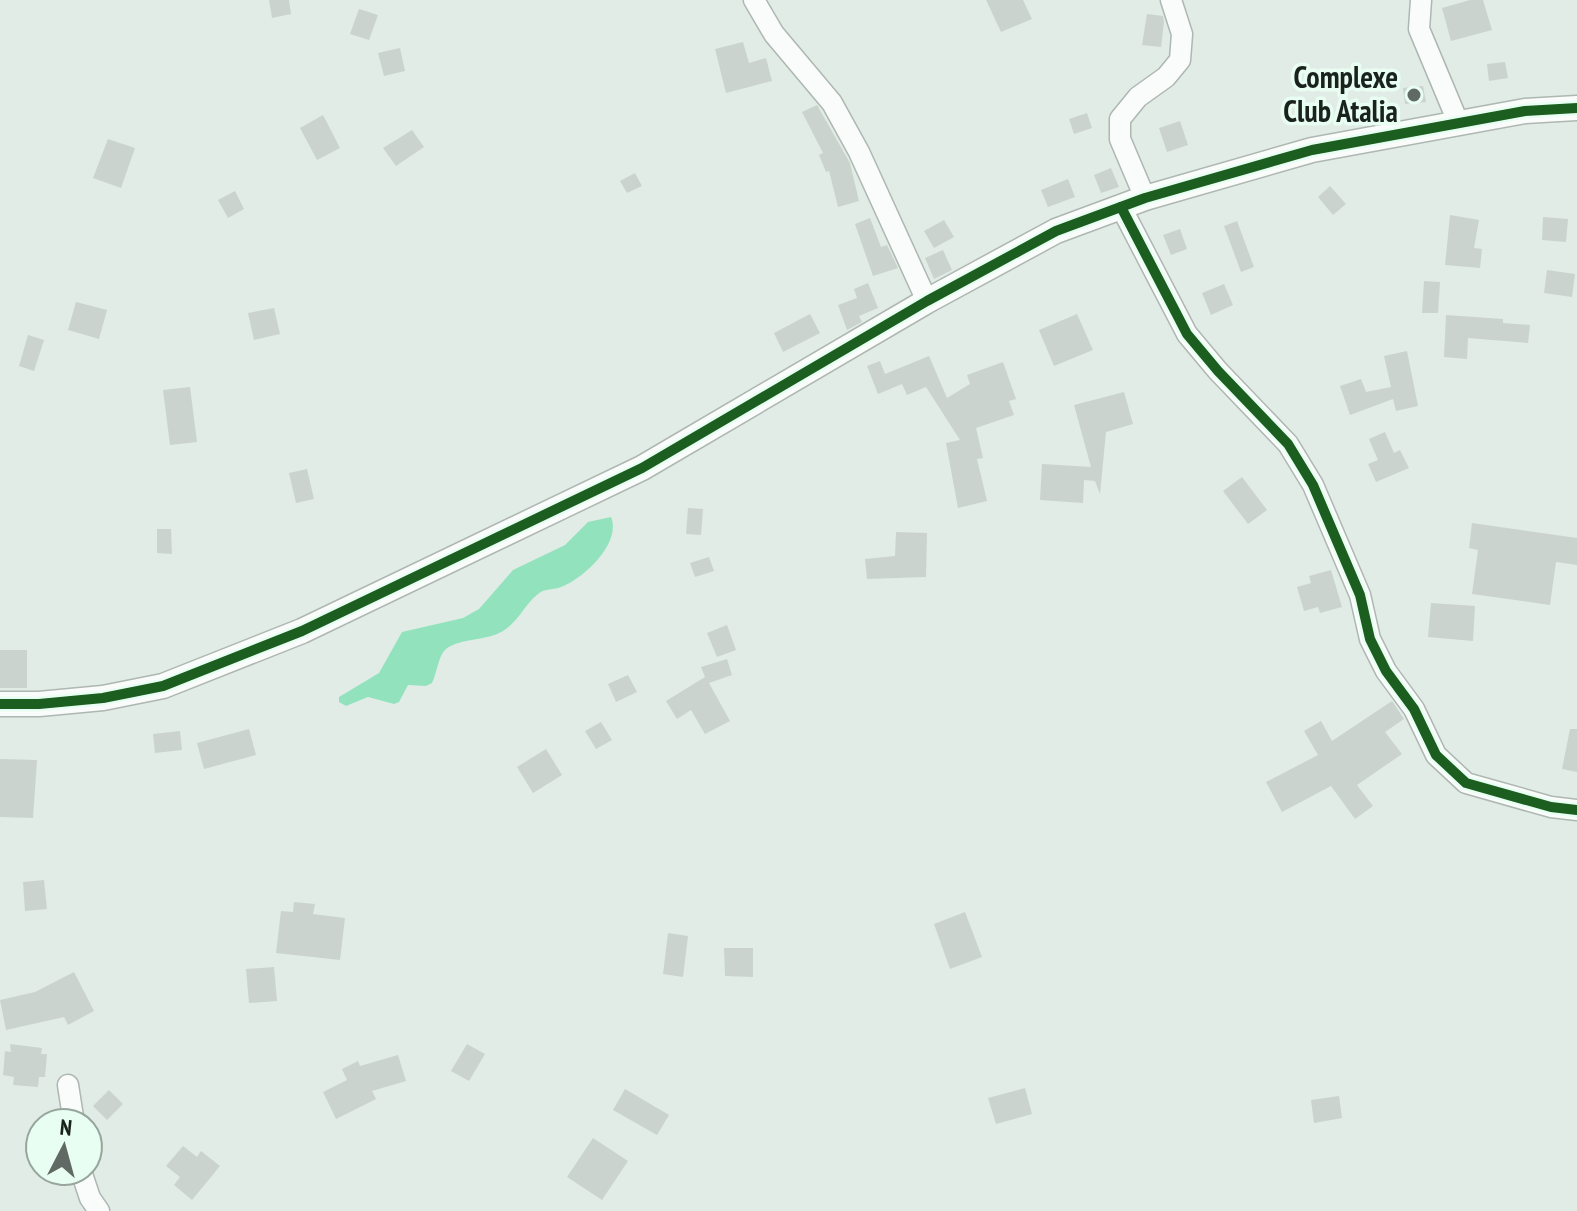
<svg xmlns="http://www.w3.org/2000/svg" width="1577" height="1211" font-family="'PT Sans Narrow',sans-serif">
	<rect width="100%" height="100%" fill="#e1ece6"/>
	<path fill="#92e3bd" d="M611 517C622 543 583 579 561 587 554 590 545 588 538 594 523 606 518 624 499 633 483 641 461 638 446 649 438 656 437 673 432 683L426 686 408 685 399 702 394 704 368 697 346 706 339 702V697L379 673 402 632 463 618 479 609 513 570 565 545 588 522Z"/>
	<g fill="#cbd3cf">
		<polygon points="269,0 289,0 291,14 272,18"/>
		<polygon points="986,0 1023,0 1032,19 1001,32"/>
		<polygon points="1470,0 1483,0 1492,30 1451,41 1442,8"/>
		<polygon points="359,9 378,15 369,40 350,34"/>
		<polygon points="1147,14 1163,16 1164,22 1161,47 1142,45"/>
		<polygon points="743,42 749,63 766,58 772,81 726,93 715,49"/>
		<polygon points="400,48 405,71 384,76 378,53"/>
		<polygon points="1505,62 1508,78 1489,81 1487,64"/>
		<polygon points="1423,86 1426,102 1405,104 1403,88"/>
		<polygon points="817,105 850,163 859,201 838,207 829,171 826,172 819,155 823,153 802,112"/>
		<polygon points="1087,113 1092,128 1074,134 1069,119"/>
		<polygon points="323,115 340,148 317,160 300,128"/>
		<polygon points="1180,121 1188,145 1167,152 1159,128"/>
		<polygon points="412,130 424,147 396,166 383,148"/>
		<polygon points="108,139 135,148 121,188 93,178"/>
		<polygon points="1111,168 1119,187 1101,193 1094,175"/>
		<polygon points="635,173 642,186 627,193 620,181"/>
		<polygon points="1068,179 1075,197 1048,207 1041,190"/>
		<polygon points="1330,186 1346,204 1333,215 1318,197"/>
		<polygon points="235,191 244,209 228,218 218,200"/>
		<polygon points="1450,215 1479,220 1474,248 1482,249 1480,268 1445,265"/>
		<polygon points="1543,217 1568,219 1566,242 1542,240"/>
		<polygon points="870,218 881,247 887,245 898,268 873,276 855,224"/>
		<polygon points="944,220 954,237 934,248 924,231"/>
		<polygon points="1237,221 1254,267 1241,272 1224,226"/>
		<polygon points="1180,229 1187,249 1171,255 1163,235"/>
		<polygon points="943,250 952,270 934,279 925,258"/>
		<polygon points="1547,270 1575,274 1572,297 1544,293"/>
		<polygon points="1424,281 1440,282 1438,313 1422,313"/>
		<polygon points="868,283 878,308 859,316 862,322 847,330 838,305 857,298 854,289"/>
		<polygon points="1224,284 1233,305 1211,315 1202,293"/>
		<polygon points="76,302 107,310 99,339 68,330"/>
		<polygon points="274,308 280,334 254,340 248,313"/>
		<polygon points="810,314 820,333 783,352 774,333"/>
		<polygon points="1077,314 1093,350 1054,366 1039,330"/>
		<polygon points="1446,315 1503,319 1503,323 1530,325 1528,343 1468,338 1467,359 1444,357"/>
		<polygon points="28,335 44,340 34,371 19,366"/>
		<polygon points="1407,351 1418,406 1396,411 1393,399 1350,415 1340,386 1361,379 1366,392 1391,387 1384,356"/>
		<polygon points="929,356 947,398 970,384 967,375 1003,362 1016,399 1009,401 1014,415 976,428 983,458 977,459 987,501 958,508 946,443 960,440 926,387 907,395 902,384 878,394 867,366 880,361 885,374"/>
		<polygon points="190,387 197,442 170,445 163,390"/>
		<polygon points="1124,392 1133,424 1106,432 1100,494 1095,481 1084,480 1083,503 1040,500 1042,464 1091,467 1074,405"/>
		<polygon points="1385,432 1394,453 1400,450 1409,468 1376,482 1368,464 1378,460 1369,439"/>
		<polygon points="307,469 314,499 296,503 289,473"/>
		<polygon points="1242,477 1267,510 1248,524 1223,491"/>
		<polygon points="688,508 703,509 701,535 686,534"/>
		<polygon points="1472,523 1577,538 1577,565 1556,562 1550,605 1472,594 1478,550 1469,548"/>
		<polygon points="157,529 171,529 172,554 157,553"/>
		<polygon points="896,532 927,533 926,577 867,579 865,559 895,556"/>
		<polygon points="709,557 714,571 695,577 690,563"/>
		<polygon points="1331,570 1342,607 1320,613 1318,607 1304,611 1297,587 1311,583 1309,576"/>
		<polygon points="1431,603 1475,606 1473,641 1428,637"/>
		<polygon points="727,625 736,650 717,657 707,633"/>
		<rect x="0" y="650" width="27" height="38"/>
		<polygon points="727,659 732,675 709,683 730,721 705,734 691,710 677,719 666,701 705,677 701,667"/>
		<polygon points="628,675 637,692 616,702 608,684"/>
		<polygon points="1392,701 1404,719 1385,732 1402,754 1357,785 1373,806 1355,819 1331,786 1282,812 1266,782 1318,755 1304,731 1321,721 1332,741"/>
		<polygon points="601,722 612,740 596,749 585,731"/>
		<polygon points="249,729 256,755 204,769 197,743"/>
		<polygon points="1570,729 1577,729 1577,772 1562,769"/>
		<polygon points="180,731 182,750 155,753 153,734"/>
		<polygon points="546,749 562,775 533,793 517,767"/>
		<polygon points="0,759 37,760 33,818 0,817"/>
		<polygon points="44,880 47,909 25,911 23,882"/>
		<polygon points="294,902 315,904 313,914 345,918 340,960 276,953 281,911 293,912"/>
		<polygon points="965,912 982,957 950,969 934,924"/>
		<polygon points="668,933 688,936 683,977 663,974"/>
		<polygon points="724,948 753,948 753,977 725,976"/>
		<polygon points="274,967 277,1001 249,1003 246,969"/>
		<polygon points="74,972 94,1011 68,1025 64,1017 6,1030 0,1000 35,992"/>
		<polygon points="10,1044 42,1048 41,1054 47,1054 45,1077 39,1077 38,1087 13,1085 14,1077 3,1075 5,1051 11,1052"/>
		<polygon points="467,1044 485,1054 469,1081 451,1071"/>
		<polygon points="398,1055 406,1081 372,1091 376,1099 336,1119 323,1092 347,1080 342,1069 358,1061 360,1066"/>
		<polygon points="1025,1088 1032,1114 996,1124 988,1098"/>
		<polygon points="625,1089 669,1115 657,1135 613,1110"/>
		<polygon points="109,1090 123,1104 107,1120 93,1106"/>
		<polygon points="1339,1096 1342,1118 1314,1123 1311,1100"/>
		<polygon points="593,1138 628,1161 602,1200 567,1177"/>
		<polygon points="183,1146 197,1157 201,1151 220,1166 192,1200 174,1185 180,1177 166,1166"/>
	</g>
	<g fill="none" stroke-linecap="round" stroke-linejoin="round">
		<defs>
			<g id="minor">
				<polyline points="754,0 774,34 832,103 859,152 927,301"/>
				<polyline points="1421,0 1419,29 1458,122"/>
				<polyline points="1145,198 1120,139 1120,119 1138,97 1166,77 1180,60 1182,34 1171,0"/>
				<polyline points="1121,207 1187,334 1218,371 1288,444 1313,485 1360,595 1370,639 1386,671 1414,709 1436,755 1466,783 1551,807 1577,810"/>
				<polyline points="68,1085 74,1123"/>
				<polyline points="81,1171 90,1198 99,1211"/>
			</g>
			<polyline id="tertiary" points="0,704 39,704 103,698 163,686 302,631 642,468 927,301 1056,231 1145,198 1312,150 1525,111 1577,108"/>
		</defs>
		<use href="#minor" stroke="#aeb7b2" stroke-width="23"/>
		<use href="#tertiary" stroke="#aeb7b2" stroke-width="27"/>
		<use href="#minor" stroke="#fafcfb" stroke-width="20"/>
		<use href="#tertiary" stroke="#fafcfb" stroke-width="24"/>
		<defs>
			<g id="cycleway">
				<polyline points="1121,207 1187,334 1218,371 1288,444 1313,485 1360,595 1370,639 1386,671 1414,709 1436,755 1466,783 1551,807 1577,810"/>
				<polyline points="0,704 39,704 103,698 163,686 302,631 642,468 927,301 1056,231 1145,198 1312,150 1525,111 1577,108"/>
			</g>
		</defs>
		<use href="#cycleway" stroke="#e9fef2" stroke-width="15"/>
		<use href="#cycleway" stroke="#1b5e20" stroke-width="10"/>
	</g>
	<circle fill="#606964" stroke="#e9fef2" stroke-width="3" cx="1414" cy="95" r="8"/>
	<g text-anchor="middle" stroke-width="7" stroke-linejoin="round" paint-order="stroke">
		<g font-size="30" font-weight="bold" fill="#1a221e" stroke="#e9fef2" text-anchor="end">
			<text x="1398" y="88">Complexe<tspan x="1398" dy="34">Club Atalia</tspan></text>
		</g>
	</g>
	<g transform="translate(64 1147) rotate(6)"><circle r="38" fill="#e9fef2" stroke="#96a69d" stroke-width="2"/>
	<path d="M0-6L14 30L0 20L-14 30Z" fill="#606964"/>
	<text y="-12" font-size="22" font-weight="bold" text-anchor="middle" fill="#1a221e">N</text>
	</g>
</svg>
